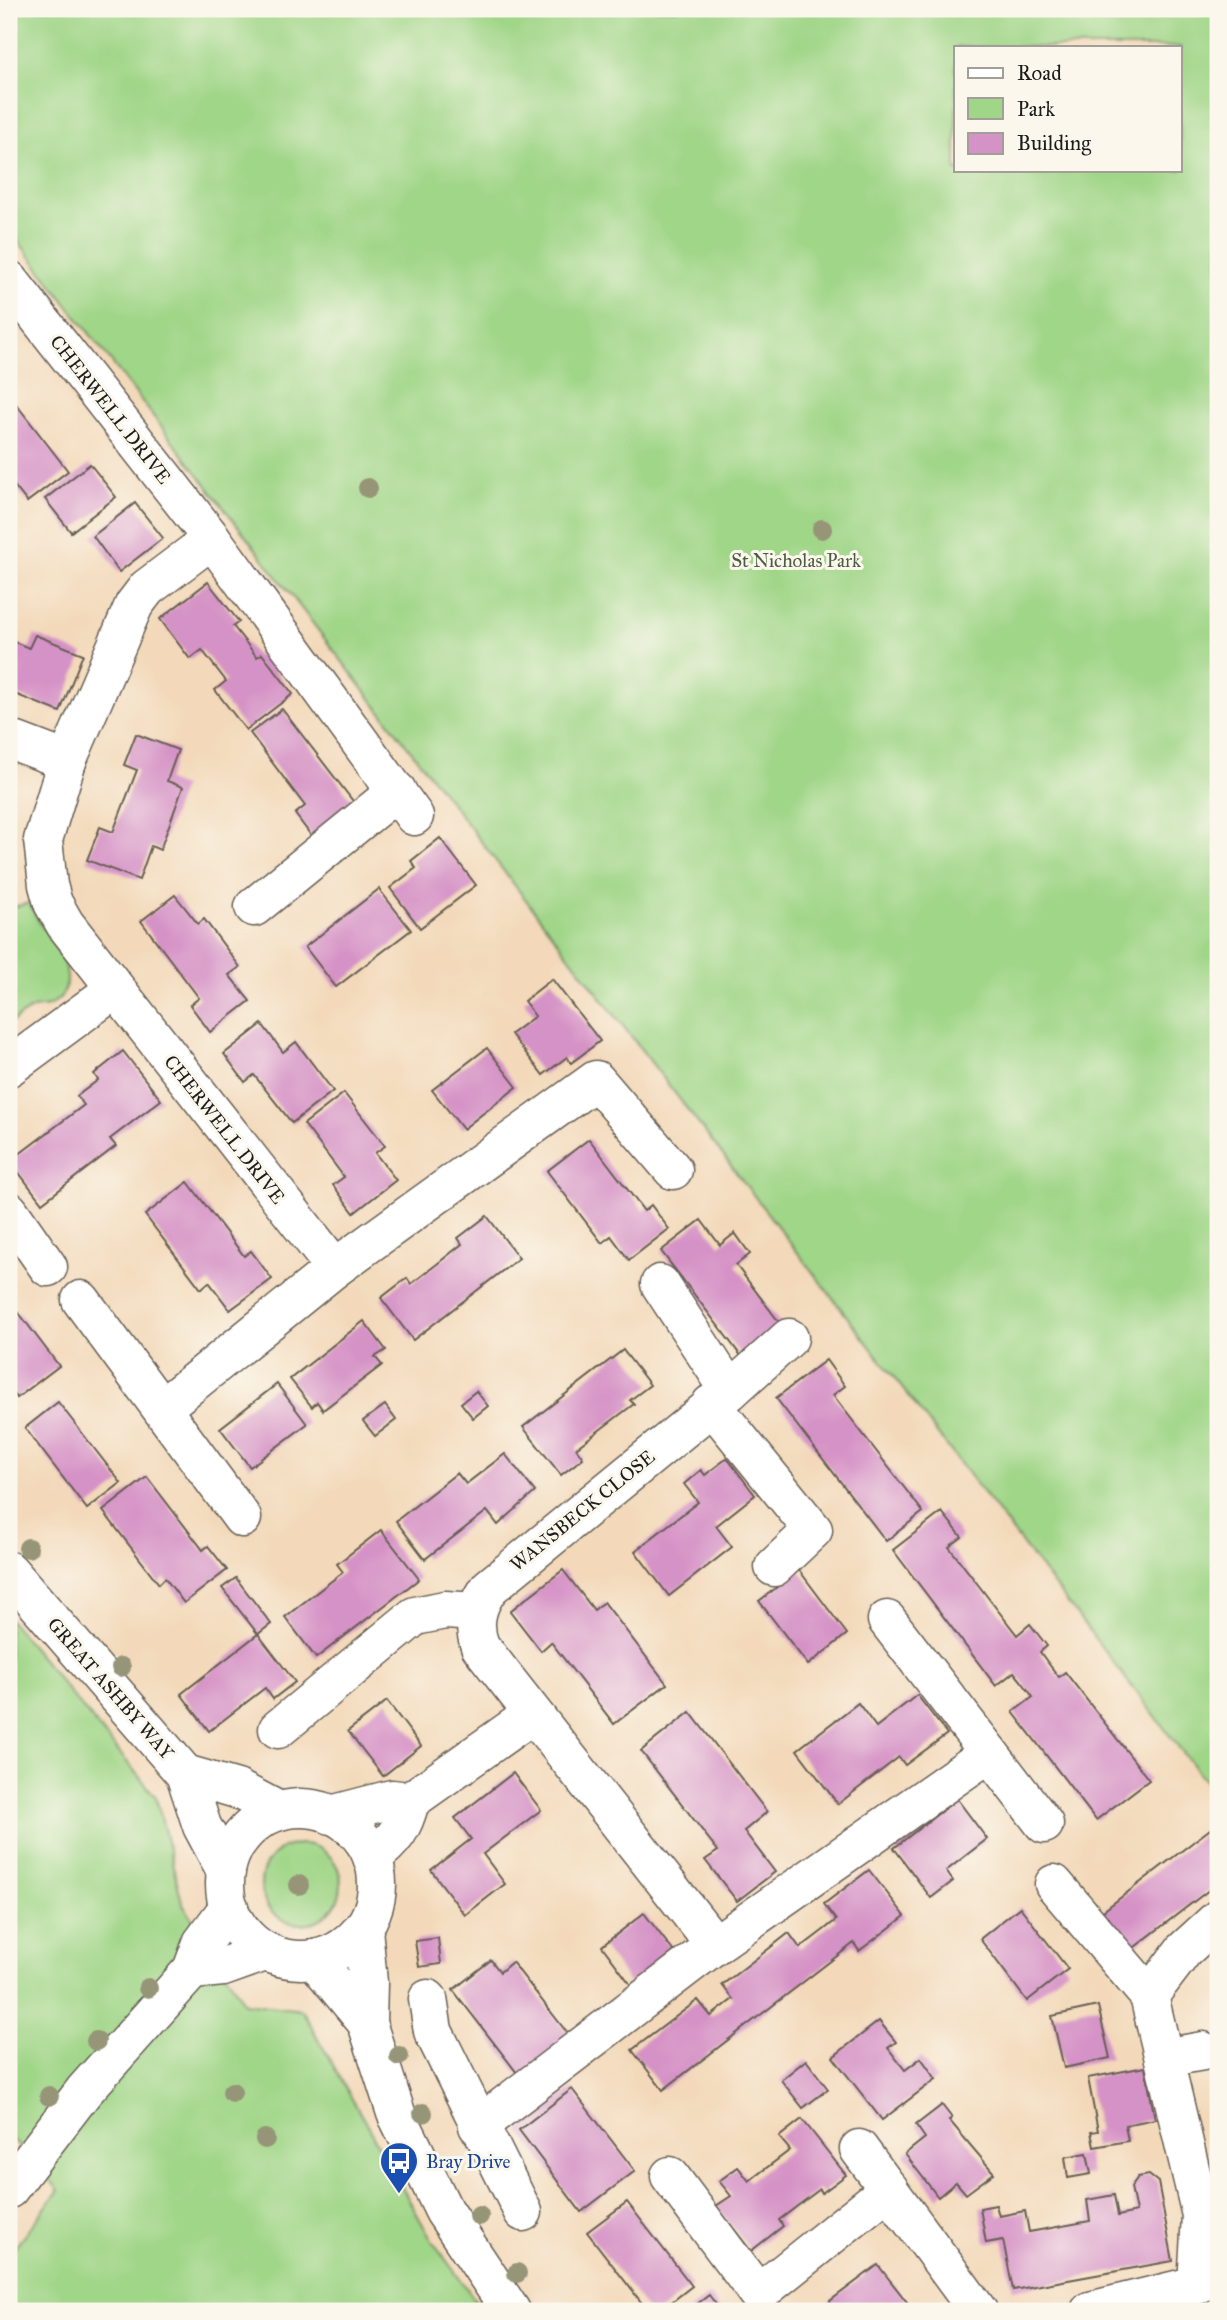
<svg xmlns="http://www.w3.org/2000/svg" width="1227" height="2320" font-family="'IM FELL Great Primer',serif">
	<rect width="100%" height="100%" fill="#fbf7ec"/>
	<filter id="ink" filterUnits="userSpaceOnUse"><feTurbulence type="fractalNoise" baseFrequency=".0143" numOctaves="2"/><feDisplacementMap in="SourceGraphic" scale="14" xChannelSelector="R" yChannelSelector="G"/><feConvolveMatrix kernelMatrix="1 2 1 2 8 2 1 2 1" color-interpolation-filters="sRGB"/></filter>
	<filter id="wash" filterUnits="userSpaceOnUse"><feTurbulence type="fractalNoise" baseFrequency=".00686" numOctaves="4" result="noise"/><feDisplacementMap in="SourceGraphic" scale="28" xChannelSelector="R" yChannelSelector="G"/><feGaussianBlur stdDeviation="1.57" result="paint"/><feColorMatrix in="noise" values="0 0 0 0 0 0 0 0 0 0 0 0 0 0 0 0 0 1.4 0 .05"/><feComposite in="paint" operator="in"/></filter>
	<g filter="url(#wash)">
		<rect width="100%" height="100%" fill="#f3d9ba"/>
		<g fill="#a0d688" stroke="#5e7952" stroke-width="2" fill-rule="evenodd">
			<path d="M9 9H1218V1798L9 229ZM956 47H1180V170H956Z"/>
			<path d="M29 903C40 933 96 982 48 1006 43 1008 37 1006 32 1009 24 1012 16 1019 9 1024V908Z"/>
			<polygon points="9,1619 156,1797 182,1902 244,2003 302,2010 431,2239 483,2311 9,2311 9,2255 59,2190 9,2136"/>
			<circle cx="301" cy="1884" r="40"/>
		</g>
		<g id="blocks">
			<g fill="#d592c6">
				<polygon points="9,395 68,471 27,502 9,479"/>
				<polygon points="90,464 116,497 71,532 45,499"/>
				<polygon points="135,503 163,538 119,572 93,536"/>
				<polygon points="208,582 239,622 233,626 257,657 262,654 293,694 246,730 215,690 226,681 202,650 190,659 160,619"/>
				<polygon points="35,635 83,654 60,712 12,693 14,686 9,684 9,649 12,641 29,648"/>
				<polygon points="282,709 356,805 313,838 295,814 305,806 250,733"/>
				<polygon points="136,734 178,750 167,781 183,787 160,850 151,846 139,880 87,860 100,827 113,832 137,770 124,765"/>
				<polygon points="440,838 476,885 420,928 390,888 416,868 411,861"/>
				<polygon points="379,889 411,930 336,987 305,947"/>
				<polygon points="175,895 198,924 204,919 240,967 229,975 250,1001 210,1032 190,1005 199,998 141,921"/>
				<polygon points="552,979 600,1041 571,1063 567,1057 543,1075 511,1034 535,1016 524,1001"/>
				<polygon points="262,1024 283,1052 296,1042 333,1091 292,1123 254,1075 245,1082 224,1054"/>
				<polygon points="487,1048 517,1087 463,1129 432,1090"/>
				<polygon points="123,1051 161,1100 110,1139 116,1146 42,1203 10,1161 84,1105 77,1096 98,1080 94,1074"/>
				<polygon points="344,1093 385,1146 375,1153 396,1180 354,1213 333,1185 344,1177 304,1124"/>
				<polygon points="589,1139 644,1211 651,1205 669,1229 629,1260 611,1236 602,1243 547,1171"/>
				<polygon points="188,1182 244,1256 251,1251 272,1279 230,1310 209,1282 201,1289 145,1215"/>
				<polygon points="487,1216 519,1258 413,1340 381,1298 407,1278 411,1284 437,1264 462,1244 458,1238"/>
				<polygon points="701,1220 720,1245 735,1233 750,1254 736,1265 785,1330 745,1361 661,1251"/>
				<polygon points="19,1313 59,1366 17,1398 9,1387 9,1321"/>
				<polygon points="364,1321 386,1350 375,1357 382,1365 323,1410 317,1402 312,1407 290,1379"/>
				<polygon points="623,1350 650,1385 630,1400 634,1404 576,1448 583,1458 561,1475 523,1427"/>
				<polygon points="826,1360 845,1386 833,1395 923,1512 886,1541 776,1398"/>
				<polygon points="277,1384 307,1424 250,1467 220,1428"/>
				<polygon points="476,1391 488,1406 473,1418 461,1403"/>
				<polygon points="58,1402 121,1483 87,1509 25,1428"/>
				<polygon points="385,1405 396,1420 375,1436 363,1421"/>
				<polygon points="505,1454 535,1492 498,1525 487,1511 425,1559 396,1521 457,1473 466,1484"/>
				<polygon points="727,1458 755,1495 716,1526 732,1547 669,1596 635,1551 698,1502 684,1484 701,1470 705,1475"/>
				<polygon points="147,1477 203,1550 208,1546 227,1570 184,1603 165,1578 159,1584 103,1511"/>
				<polygon points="942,1512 962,1537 949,1547 1003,1617 1017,1635 1030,1624 1047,1646 1040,1652 1048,1663 1059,1677 1065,1672 1149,1780 1096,1820 1013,1712 1033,1697 1023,1683 1014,1672 996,1686 893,1550"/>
				<polygon points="381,1530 419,1579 316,1658 285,1617 343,1572 337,1564"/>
				<polygon points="563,1570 594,1610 604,1602 667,1684 614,1724 551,1642 541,1651 510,1611"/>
				<polygon points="799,1570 847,1634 808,1665 759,1601"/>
				<polygon points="236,1578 271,1624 258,1634 222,1588"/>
				<polygon points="258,1634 295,1682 273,1699 265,1688 209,1731 181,1694"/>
				<polygon points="917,1695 947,1734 905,1765 899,1757 838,1804 797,1750 858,1703 876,1727"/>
				<polygon points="387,1701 421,1746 383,1776 348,1731"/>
				<polygon points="690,1712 767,1812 744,1831 775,1872 737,1901 705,1860 718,1851 641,1751"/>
				<polygon points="513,1773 541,1810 483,1854 505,1884 465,1915 431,1870 471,1839 455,1818"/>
				<polygon points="957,1799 987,1839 946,1871 953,1881 931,1898 894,1848"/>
				<polygon points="1218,1823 1218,1883 1127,1953 1098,1915"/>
				<polygon points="869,1870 905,1916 859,1951 854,1943 663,2090 632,2050 698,2000 711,2016 733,1999 722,1985 789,1933 800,1948 825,1929 836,1920 824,1904"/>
				<polygon points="1020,1907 1068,1969 1027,2001 980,1939"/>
				<polygon points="644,1913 674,1952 631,1985 602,1946"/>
				<polygon points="438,1938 441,1964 419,1967 415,1941"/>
				<polygon points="491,1960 500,1972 512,1962 572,2039 521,2078 453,1990"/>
				<polygon points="1098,2006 1110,2058 1064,2068 1052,2016"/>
				<polygon points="879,2021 896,2042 888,2048 905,2070 921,2058 936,2079 882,2120 833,2057"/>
				<polygon points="806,2060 828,2089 803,2108 781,2080"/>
				<polygon points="1145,2067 1155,2119 1125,2125 1128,2141 1094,2147 1091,2132 1098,2131 1088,2078"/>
				<polygon points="572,2089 635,2171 581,2212 519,2130"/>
				<polygon points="942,2105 952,2118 949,2120 994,2173 966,2194 956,2182 938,2197 905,2154 925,2138 916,2125"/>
				<polygon points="802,2119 846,2175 822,2193 820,2189 779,2220 783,2226 751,2251 716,2206 731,2196 719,2181 738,2167 749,2181 790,2150 779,2137"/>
				<polygon points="1087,2153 1091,2174 1068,2178 1065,2157"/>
				<polygon points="1149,2175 1158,2182 1173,2261 1013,2290 1003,2240 986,2243 980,2208 996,2205 999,2216 1025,2211 1029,2232 1090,2221 1087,2200 1114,2195 1118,2216 1136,2212 1131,2187 1138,2177"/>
				<polygon points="627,2202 692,2286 660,2311 648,2311 587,2232"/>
				<polygon points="878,2265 914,2311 832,2311 830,2301"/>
				<polygon points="709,2295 721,2311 688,2311"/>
			</g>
		</g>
	</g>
	<g filter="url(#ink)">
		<use href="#blocks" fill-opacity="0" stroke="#675e53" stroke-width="2"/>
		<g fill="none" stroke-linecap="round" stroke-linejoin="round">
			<defs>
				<g id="minor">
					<polyline points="9,280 212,539"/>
					<polyline points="9,739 67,761"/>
					<polyline points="254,907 397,791"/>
					<polyline points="9,1067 114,990"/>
					<polyline points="9,1211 48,1267"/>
					<polyline points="335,1268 65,924 53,903 48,885 43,840 67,761 134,605 147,588 212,539 414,816"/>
					<polyline points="660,1284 730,1391"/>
					<polyline points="81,1300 242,1518"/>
					<polyline points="711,1404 813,1530 774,1567"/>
					<polyline points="162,1408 335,1268 596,1080 673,1170"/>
					<polyline points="9,1571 185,1774 202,1826 226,1871"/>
					<polyline points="887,1620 1044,1824"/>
					<polyline points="278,1729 415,1616 445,1610 477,1612"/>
					<polyline points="185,1774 237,1789 279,1811"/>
					<circle cx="301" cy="1884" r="76"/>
					<polyline points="331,1815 392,1799 410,1801 533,1714"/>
					<path d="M372 1857C394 1842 404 1827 410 1801"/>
					<polyline points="1054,1884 1149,1996 1201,2215 1197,2285 1090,2311"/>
					<polyline points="363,1928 368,1983 367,2023 396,2113 444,2211 511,2311"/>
					<path d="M715 1945 480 1646C472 1624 476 1606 490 1587L730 1391 789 1338"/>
					<polyline points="314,1959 367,2023"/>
					<polyline points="192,1970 223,1967 265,1952"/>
					<polyline points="1149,1996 1184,1950 1218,1919"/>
					<polyline points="428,1999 433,2031 523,2212"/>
					<polyline points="1164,2058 1203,2051"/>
					<polyline points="478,2126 715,1945 989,1753"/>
					<polyline points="859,2149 978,2311"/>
					<polyline points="670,2176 758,2294 889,2189"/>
					<polyline points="9,2189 84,2091 192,1970 202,1943 229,1907"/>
				</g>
			</defs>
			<use href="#minor" stroke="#675e53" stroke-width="41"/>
			<use href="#minor" stroke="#fff" stroke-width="38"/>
		</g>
		<g fill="#969578">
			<circle cx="368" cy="488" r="10"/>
			<circle cx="822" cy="529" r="10"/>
			<circle cx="28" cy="1548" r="10"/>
			<circle cx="121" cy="1667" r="10"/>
			<circle cx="299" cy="1885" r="10"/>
			<circle cx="148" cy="1988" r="10"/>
			<circle cx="96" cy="2041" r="10"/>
			<circle cx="399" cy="2056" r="10"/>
			<circle cx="232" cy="2092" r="10"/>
			<circle cx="49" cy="2096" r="10"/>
			<circle cx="423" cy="2113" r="10"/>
			<circle cx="265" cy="2139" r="10"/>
			<circle cx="479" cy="2216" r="10"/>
			<circle cx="517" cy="2273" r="10"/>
		</g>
	</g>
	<defs>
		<symbol id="bus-pin" viewBox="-11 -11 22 30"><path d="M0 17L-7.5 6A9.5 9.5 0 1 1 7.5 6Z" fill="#1a4fb4" stroke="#fbf7ec"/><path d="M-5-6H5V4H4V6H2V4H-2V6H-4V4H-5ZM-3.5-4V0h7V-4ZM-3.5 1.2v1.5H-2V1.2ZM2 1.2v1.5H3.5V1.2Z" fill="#fff"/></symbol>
	</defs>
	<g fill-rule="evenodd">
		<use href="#bus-pin" x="377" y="2139" width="44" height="60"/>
	</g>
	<g text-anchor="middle" stroke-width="6" stroke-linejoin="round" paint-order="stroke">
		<g font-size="19" fill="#1c1c1c" stroke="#fbf7ec">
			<text transform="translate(111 409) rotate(52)" y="7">CHERWELL DRIVE</text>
			<text transform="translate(225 1129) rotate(52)" y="7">CHERWELL DRIVE</text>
			<text transform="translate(582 1510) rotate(-39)" y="7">WANSBECK CLOSE</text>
			<text transform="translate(111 1688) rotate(49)" y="7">GREAT ASHBY WAY</text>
		</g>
		<g font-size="19" fill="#4a5d42" stroke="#fbf7ec">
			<text x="796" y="567">St Nicholas Park</text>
		</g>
		<g font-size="19" fill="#164399" stroke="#fbf7ec" text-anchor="start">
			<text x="426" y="2168">Bray Drive</text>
		</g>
	</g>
	<rect width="1227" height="2320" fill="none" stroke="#fbf7ec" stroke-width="35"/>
	<rect x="954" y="46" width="228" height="126" fill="#fbf7ec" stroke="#a29f99" stroke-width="2"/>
	<rect x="968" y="68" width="35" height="10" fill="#ffffff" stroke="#a29f99" stroke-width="2"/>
	<text x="1017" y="80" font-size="21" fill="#1c1c1c">Road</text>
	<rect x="968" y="98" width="35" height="21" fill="#a0d688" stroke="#a29f99" stroke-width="2"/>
	<text x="1017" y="116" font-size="21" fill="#1c1c1c">Park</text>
	<rect x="968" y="133" width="35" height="21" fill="#d592c6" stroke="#a29f99" stroke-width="2"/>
	<text x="1017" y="150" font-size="21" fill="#1c1c1c">Building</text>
</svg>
